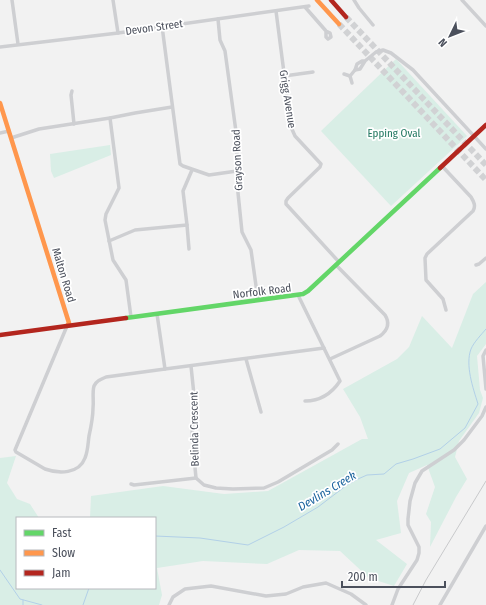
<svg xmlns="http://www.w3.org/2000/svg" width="486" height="605" font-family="'Fira Sans Condensed',sans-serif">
	<rect width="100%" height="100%" fill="#f2f2f2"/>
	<g fill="#d9eee6">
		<polygon points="396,59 467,136 391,206 321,131"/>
		<polygon points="110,145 111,155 54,178 51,171 50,154"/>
		<polygon points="486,282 486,344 477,356 480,390 483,398 479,413 459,441 455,457 467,479 456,497 430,547 431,522 426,514 435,487 427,465 409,473 397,501 401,533 376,540 407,564 394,586 369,578 340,551 299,550 267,564 203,561 157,568 162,595 159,605 0,605 0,458 16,456 7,483 17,499 30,504 39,518 17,518 17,588 155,588 155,518 90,518 91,496 163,486 224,494 268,491 362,439 368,439 360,417 343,389 397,359 409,347 422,316 452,348 473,294"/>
	</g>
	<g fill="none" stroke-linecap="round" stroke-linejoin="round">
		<g stroke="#b2d0e8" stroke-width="1">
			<path d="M155 536 200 538 248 545 284 527 318 507 347 485 358 479 367 475 384 474 396 464 413 459 440 449 465 428 478 404C473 388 465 365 471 349 474 342 481 335 486 329"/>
			<polyline points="0,570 20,599 42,605"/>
			<polyline points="23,600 23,605"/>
			<polyline points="83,605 89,588"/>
		</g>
		<g stroke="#d1d2d4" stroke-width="6" stroke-dasharray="6 3" stroke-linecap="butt">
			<polyline points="346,17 486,165"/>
			<polyline points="339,24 371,58 486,180"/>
		</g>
		<g stroke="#cecfd2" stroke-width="3.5">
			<polyline points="12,0 18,44"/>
			<polyline points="113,0 118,33"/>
			<polyline points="354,0 359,8 373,25"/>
			<polyline points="462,0 486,26"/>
			<polyline points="305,7 326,31 330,33 331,37 328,39 326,37 326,31"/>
			<polyline points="276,11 291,127 295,136 321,164 320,167 288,198 286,201 286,204 339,262"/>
			<polyline points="218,19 220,40 225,51 237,139 237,183 242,232 251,250 258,300"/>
			<polyline points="162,26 180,164 183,166 209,175 237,171"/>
			<polyline points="0,47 118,33 309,6"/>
			<polyline points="365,61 362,61 357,64 355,70 360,69 365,61 376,52 383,50 391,53 413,70 486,149"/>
			<polyline points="344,74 350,76"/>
			<polyline points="284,76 313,72"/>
			<polyline points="352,83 350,76 355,70"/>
			<polyline points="72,91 71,95 74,124"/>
			<polyline points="110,118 119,188 106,214 105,220 113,260 126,280 131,317"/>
			<polyline points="0,133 9,131"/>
			<polyline points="11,138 39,129 110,118 135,113 172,107"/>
			<path d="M442 166 471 197C474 202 476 206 473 211L427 254 425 258 426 280 443 299 446 310"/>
			<polyline points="109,241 135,230 187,225"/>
			<polyline points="189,249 187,225 183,191 192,170"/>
			<polyline points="476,265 479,264 486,258"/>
			<path d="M298 295 340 381C332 393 320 401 305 401"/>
			<polyline points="157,314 165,369 324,348"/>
			<path d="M67 326 15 450 16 452 45 469C59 474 79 474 85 458 88 451 88 443 89 436 91 427 93 418 93 408 94 401 92 393 94 386 96 381 101 379 106 377L165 369"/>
			<polyline points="486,350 483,356 486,389"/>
			<polyline points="246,359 261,412"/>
			<path d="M330 359 380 336C388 330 390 323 385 315L336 265"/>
			<polyline points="191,366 194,395 192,436 196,478 204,485 216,488 233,489 264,488 278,482 332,450 338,444"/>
			<polyline points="131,484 134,485 196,478"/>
			<polyline points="169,605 173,597 185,589 211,586 266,596 286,594 303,587 326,583 351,594 366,605"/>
			<polyline points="392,605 398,589 417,560 419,553 419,547 408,525 408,519 410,501 415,483 422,471 454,450 464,440 482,416 486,407"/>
			<polyline points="440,605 486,526"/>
		</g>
		<polyline stroke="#63d668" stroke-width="4.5" points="126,318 303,294 308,291 440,168"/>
		<g stroke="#ff974d" stroke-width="4.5">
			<polyline points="317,0 339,24"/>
			<polyline points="0,103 69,323 67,326"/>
		</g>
		<g stroke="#b3261e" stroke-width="4.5">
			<polyline points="331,0 346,17"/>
			<polyline points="440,168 486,125"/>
			<polyline points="0,335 126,318"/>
		</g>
		<polyline stroke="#c8c9cb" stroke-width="1" points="413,605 426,580 486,481"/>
	</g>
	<g text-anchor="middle" stroke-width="3.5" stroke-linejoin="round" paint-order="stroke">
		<g font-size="11" fill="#4b505c" stroke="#fff">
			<text transform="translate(154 27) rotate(-8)" y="4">Devon Street</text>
			<text transform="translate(288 99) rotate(81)" y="4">Grigg Avenue</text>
			<text transform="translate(237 160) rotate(-93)" y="4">Grayson Road</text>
			<text transform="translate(64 275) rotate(73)" y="4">Malton Road</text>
			<text transform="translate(262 291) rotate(-7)" y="4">Norfolk Road</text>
			<text transform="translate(194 429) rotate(-91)" y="4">Belinda Crescent</text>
		</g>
		<g font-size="11" fill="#227861" stroke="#fff">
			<text x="394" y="137">Epping Oval</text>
		</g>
		<g font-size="12" font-style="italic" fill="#1c649e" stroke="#fff">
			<text transform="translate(327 491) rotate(-31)" y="4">Devlins Creek</text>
		</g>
	</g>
	<rect x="16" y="517" width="140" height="72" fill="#ffffff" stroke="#b7b9be"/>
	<rect x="24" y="530" width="20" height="6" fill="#63d668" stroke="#b7b9be"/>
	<text x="52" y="537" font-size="12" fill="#4b505c">Fast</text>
	<rect x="24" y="550" width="20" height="6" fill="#ff974d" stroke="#b7b9be"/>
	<text x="52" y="557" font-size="12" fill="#4b505c">Slow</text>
	<rect x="24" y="570" width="20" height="6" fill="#b3261e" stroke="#b7b9be"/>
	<text x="52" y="577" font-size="12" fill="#4b505c">Jam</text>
	<g transform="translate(450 36) rotate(227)" stroke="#ffffff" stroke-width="3" paint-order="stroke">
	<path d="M0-3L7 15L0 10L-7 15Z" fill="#4b505c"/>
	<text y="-6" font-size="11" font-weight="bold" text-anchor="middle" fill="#4b505c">N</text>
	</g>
	<path d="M342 581v6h103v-6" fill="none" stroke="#4b505c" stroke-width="2"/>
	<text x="348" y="581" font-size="12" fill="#4b505c" stroke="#ffffff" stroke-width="3" paint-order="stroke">200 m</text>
</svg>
